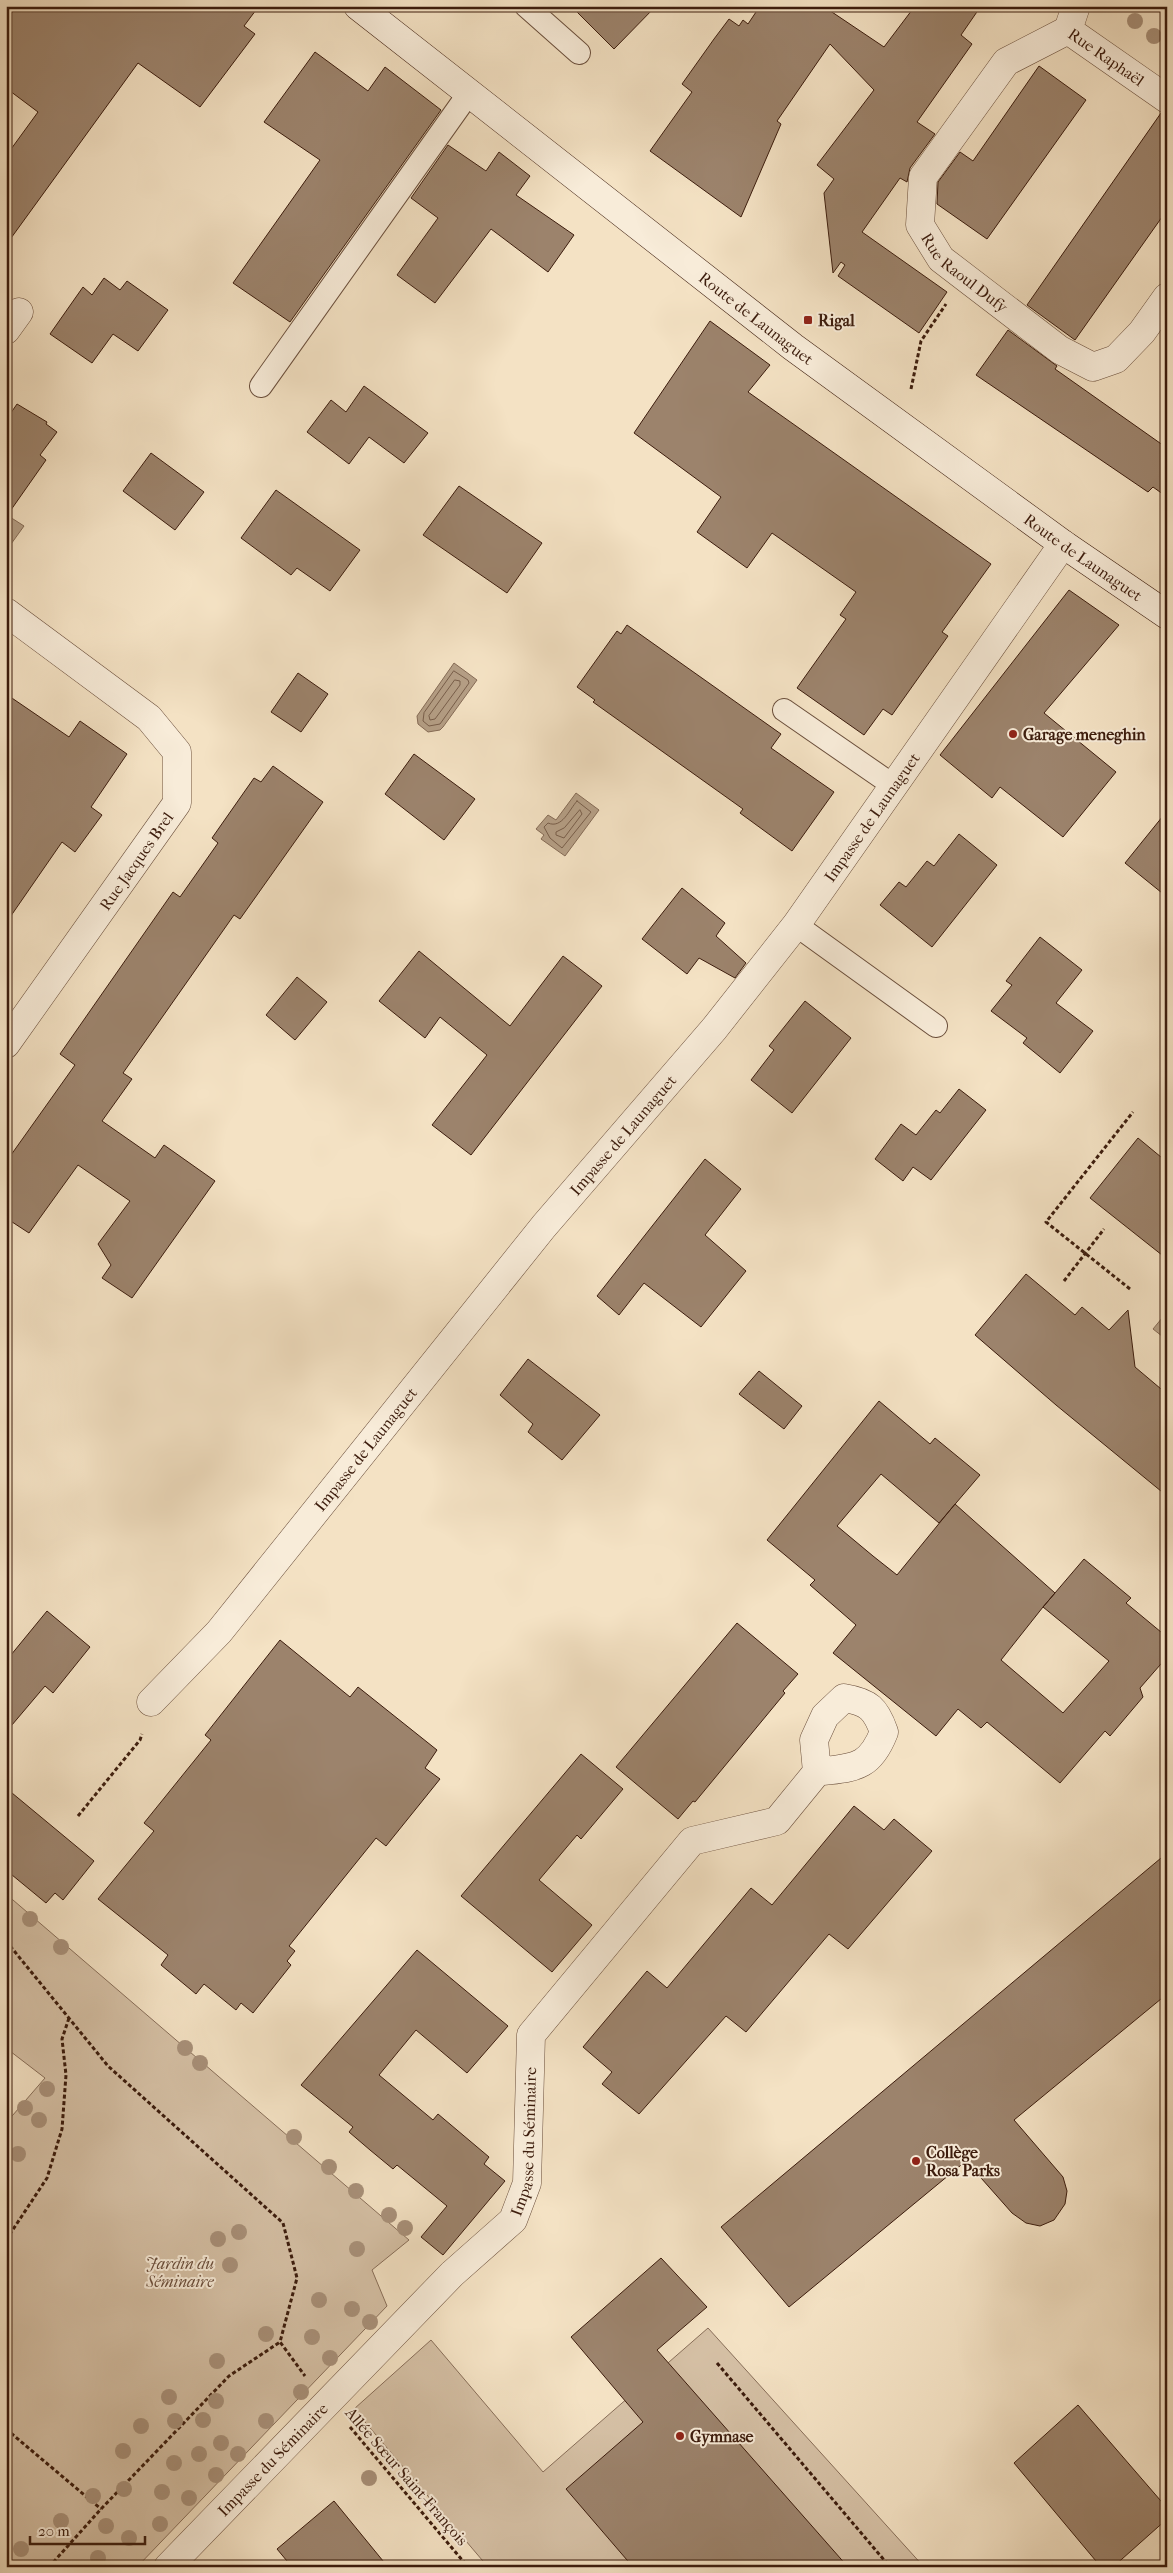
<svg xmlns="http://www.w3.org/2000/svg" width="1173" height="2573" font-family="'IM FELL French Canon',serif">
	<rect width="100%" height="100%" fill="#f4e2c4"/>
	<filter id="stains"><feTurbulence type="fractalNoise" baseFrequency=".004" numOctaves="4"/><feColorMatrix values="0 0 0 0 .2 0 0 0 0 .09 0 0 0 0 .02 0 0 0 .5 -.17"/></filter>
	<radialGradient id="worn" r=".72"><stop offset=".6" stop-color="#630" stop-opacity="0"/><stop offset="1" stop-color="#630" stop-opacity=".3"/></radialGradient>
	<g fill="#d5c0a5" stroke="#886e59">
		<polygon points="6,1894 409,2240 372,2270 387,2306 137,2567 6,2567 6,2123 45,2078 6,2048"/>
		<polygon points="708,2328 924,2567 488,2567 354,2409 431,2340 543,2472"/>
	</g>
	<g fill="#b59f86" stroke="#856b56">
		<polygon points="10,517 24,526 6,551 6,522"/>
		<polygon points="454,663 477,680 443,727 440,730 428,732 418,724 417,716"/>
		<polygon points="576,793 599,810 565,856 541,839 544,835 536,829 548,815 556,820"/>
		<polygon points="1167,1312 1167,1340 1153,1329"/>
	</g>
	<g fill="none" stroke-linecap="round" stroke-linejoin="round">
		<g stroke="#785e4a" stroke-width="1">
			<polygon points="454,671 468,680 469,683 440,724 429,726 423,721 424,713"/>
			<polygon points="455,680 460,681 460,685 435,719 430,720 429,716"/>
			<path d="M577 801 591 812 562 848 550 838 544 827 548 823C562 829 569 810 577 801Z"/>
			<polygon points="580,810 582,814 564,838 556,835 556,832 564,828"/>
		</g>
	</g>
	<g fill="#9c836c" stroke="#3c1c0d" fill-rule="evenodd">
		<polygon points="6,6 259,6 244,26 255,34 200,107 138,63 6,245 6,156 38,112 6,88"/>
		<polygon points="571,6 656,6 614,49"/>
		<polygon points="760,6 823,6 884,47 915,6 981,6 961,35 972,44 917,122 935,134 910,168 907,182 900,178 862,232 947,292 919,333 838,276 845,265 841,262 833,273 824,193 834,179 817,165 874,90 830,44 777,121 781,124 741,217 650,151 692,92 682,84 714,39 729,19 739,26 743,20 748,24"/>
		<polygon points="315,52 368,91 385,67 441,110 290,322 233,283 320,160 264,122"/>
		<polygon points="1039,66 1086,100 987,239 937,204 938,182 960,152 973,161"/>
		<polygon points="1161,113 1167,114 1167,210 1075,340 1027,305"/>
		<polygon points="448,145 486,171 499,152 530,176 516,195 574,235 548,272 491,229 435,303 397,275 438,218 411,198"/>
		<polygon points="104,278 120,290 127,281 168,310 138,351 113,334 92,363 50,334 83,287 92,295"/>
		<polygon points="710,321 770,365 748,392 991,564 942,632 948,636 892,715 883,709 864,735 797,688 846,619 840,615 856,592 772,533 747,568 697,532 721,497 634,433"/>
		<polygon points="1008,330 1057,366 1055,369 1167,448 1167,497 1153,487 1148,492 976,375"/>
		<polygon points="364,386 428,433 404,463 369,437 349,464 307,432 331,400 346,412"/>
		<polygon points="17,404 47,422 46,424 57,432 40,455 46,460 6,517 6,420"/>
		<polygon points="151,453 204,492 175,530 123,491"/>
		<polygon points="459,486 542,543 507,593 423,535"/>
		<polygon points="276,490 360,550 330,591 297,568 291,575 241,538"/>
		<polygon points="1069,590 1119,625 1044,713 1116,772 1063,837 1000,787 992,798 940,755"/>
		<polygon points="627,625 781,734 771,748 834,792 792,851 740,813 743,809 593,702 595,700 577,687 617,631 621,634"/>
		<polygon points="298,673 328,694 301,732 271,712"/>
		<polygon points="6,694 69,737 80,721 127,754 91,807 102,815 75,852 62,842 6,923"/>
		<polygon points="414,754 475,799 444,840 385,794"/>
		<polygon points="273,766 323,802 240,919 234,915 123,1073 132,1079 102,1121 155,1158 164,1145 215,1181 132,1298 102,1278 111,1265 98,1244 130,1201 78,1165 29,1233 6,1218 6,1162 75,1065 60,1054 173,892 180,897 218,843 212,838 254,778 261,782"/>
		<polygon points="1167,811 1167,897 1125,863"/>
		<polygon points="959,834 997,865 932,947 880,905 899,882 906,887 927,861 934,866"/>
		<polygon points="682,888 725,923 716,936 746,963 735,978 699,958 687,974 642,939"/>
		<polygon points="1040,937 1082,970 1056,1003 1093,1031 1060,1073 1023,1043 1027,1038 991,1011 1012,985 1006,981"/>
		<polygon points="419,951 510,1026 563,956 602,986 471,1155 432,1125 487,1055 440,1017 425,1038 379,1001"/>
		<polygon points="297,977 327,1002 295,1040 266,1015"/>
		<polygon points="805,1001 851,1038 792,1113 751,1080 774,1050 769,1046"/>
		<polygon points="959,1089 986,1110 931,1180 913,1167 903,1181 875,1159 901,1124 916,1135 936,1110 940,1113"/>
		<polygon points="1138,1138 1167,1162 1167,1259 1090,1198"/>
		<polygon points="705,1159 741,1189 705,1235 746,1271 701,1327 644,1283 619,1315 597,1296"/>
		<polygon points="1026,1274 1075,1315 1082,1307 1109,1330 1128,1310 1135,1367 1167,1394 1167,1496 1056,1405 975,1335"/>
		<polygon points="528,1359 600,1415 562,1460 528,1432 533,1424 500,1395"/>
		<polygon points="759,1371 802,1406 784,1429 739,1394"/>
		<path d="M879 1401 930 1444 935 1438 980 1475 939 1523 881 1474 837 1526 873 1556 897 1575 955 1504 1055 1593 1043 1607 1084 1559 1131 1598 1126 1603 1167 1637V1657L1140 1688 1143 1697 1110 1736 1105 1731 1060 1783 987 1722 981 1728 958 1709 936 1736 833 1653 856 1625 810 1585 815 1580 767 1540ZM1043 1607 1109 1661 1063 1713 1001 1660Z"/>
		<polygon points="47,1611 90,1647 53,1693 45,1686 6,1732 6,1661"/>
		<polygon points="737,1623 798,1674 783,1691 785,1693 695,1802 693,1801 678,1819 616,1767"/>
		<polygon points="280,1640 350,1697 358,1687 437,1750 425,1768 440,1779 386,1846 376,1838 289,1946 295,1951 287,1961 291,1965 253,2013 241,2003 236,2010 204,1984 196,1994 161,1965 168,1955 98,1899 154,1831 144,1823 211,1740 205,1735"/>
		<polygon points="581,1754 623,1789 581,1839 577,1835 539,1880 592,1925 552,1972 461,1896"/>
		<polygon points="6,1788 94,1861 63,1900 55,1893 46,1903 6,1870"/>
		<polygon points="854,1806 884,1830 894,1819 932,1851 848,1949 829,1934 746,2032 726,2016 639,2114 602,2084 612,2072 583,2047 647,1971 667,1988 751,1888 772,1905"/>
		<polygon points="1167,1853 1167,1994 1014,2120 1063,2177 1067,2191 1065,2204 1054,2220 1040,2226 1026,2223 1012,2213 966,2161 789,2307 721,2227"/>
		<polygon points="417,1950 508,2026 467,2073 416,2030 379,2075 433,2120 438,2114 489,2157 484,2164 505,2181 443,2255 421,2237 447,2206 397,2165 393,2169 370,2150 349,2132 353,2127 301,2085"/>
		<polygon points="661,2258 707,2307 657,2350 848,2567 633,2567 566,2489 643,2422 571,2337"/>
		<polygon points="1078,2405 1167,2508 1167,2519 1113,2567 1101,2567 1014,2463"/>
		<polygon points="334,2501 388,2567 292,2567 277,2549"/>
	</g>
	<g fill="none" stroke-linecap="round" stroke-linejoin="round">
		<defs>
			<g id="service">
				<polyline points="526,6 579,53"/>
				<polyline points="261,386 469,93"/>
				<polyline points="784,710 894,786"/>
				<polyline points="796,925 936,1026"/>
			</g>
			<g id="minor">
				<path id="s1" d="M1076 6 1068 30 1167 99"/>
				<path id="s2" d="M1068 30 1006 62 923 177 920 225 941 259 1060 350 1093 367 1116 359 1142 332 1167 297"/>
				<polyline points="6,330 19,312"/>
				<polyline points="6,612 149,718 177,752 177,803 6,1044"/>
				<path id="s3" d="M151 1702 219 1632 544 1226 714 1029 796 925 1063 544"/>
				<path id="s4" d="M168 2567 452 2274 513 2220 527 2183 531 2035 692 1841 777 1821 817 1772 814 1740 825 1716 844 1698C869 1702 876 1709 884 1732 869 1770 853 1767 817 1772"/>
			</g>
			<g id="secondary">
				<path id="s5" d="M358 6 793 347 1063 544 1167 615"/>
			</g>
		</defs>
		<use href="#service" stroke="#6a4e3b" stroke-width="24"/>
		<use href="#minor" stroke="#6a4e3b" stroke-width="29"/>
		<use href="#secondary" stroke="#3c1c0d" stroke-width="29"/>
		<g stroke="#3c1c0d" stroke-width="3" stroke-dasharray="4 2.5" stroke-linecap="butt">
			<polyline points="911,389 921,341 946,304"/>
			<polyline points="1064,1281 1104,1229"/>
			<polyline points="1130,1289 1046,1222 1133,1112"/>
			<polyline points="78,1816 140,1740 142,1734"/>
			<polyline points="6,1941 108,2066 283,2223 297,2278 280,2342 305,2376"/>
			<polyline points="6,2240 47,2178 62,2129 66,2075 62,2039 69,2018"/>
			<polyline points="717,2363 890,2567"/>
			<polyline points="350,2427 468,2567"/>
			<polyline points="6,2429 101,2509"/>
			<polyline points="49,2567 101,2509 229,2376 280,2342"/>
		</g>
		<use href="#service" stroke="#f8ecd9" stroke-width="22"/>
		<use href="#minor" stroke="#f8ecd9" stroke-width="28"/>
		<use href="#secondary" stroke="#f8ecd9" stroke-width="28"/>
	</g>
	<g fill="#a89079">
		<circle cx="1135" cy="21" r="8"/>
		<circle cx="1154" cy="36" r="8"/>
		<circle cx="30" cy="1919" r="8"/>
		<circle cx="61" cy="1947" r="8"/>
		<circle cx="185" cy="2048" r="8"/>
		<circle cx="200" cy="2063" r="8"/>
		<circle cx="47" cy="2089" r="8"/>
		<circle cx="25" cy="2108" r="8"/>
		<circle cx="39" cy="2120" r="8"/>
		<circle cx="294" cy="2137" r="8"/>
		<circle cx="18" cy="2154" r="8"/>
		<circle cx="329" cy="2167" r="8"/>
		<circle cx="356" cy="2191" r="8"/>
		<circle cx="389" cy="2215" r="8"/>
		<circle cx="405" cy="2228" r="8"/>
		<circle cx="239" cy="2232" r="8"/>
		<circle cx="218" cy="2239" r="8"/>
		<circle cx="357" cy="2249" r="8"/>
		<circle cx="230" cy="2265" r="8"/>
		<circle cx="319" cy="2300" r="8"/>
		<circle cx="352" cy="2309" r="8"/>
		<circle cx="370" cy="2322" r="8"/>
		<circle cx="266" cy="2334" r="8"/>
		<circle cx="312" cy="2337" r="8"/>
		<circle cx="330" cy="2358" r="8"/>
		<circle cx="217" cy="2361" r="8"/>
		<circle cx="301" cy="2392" r="8"/>
		<circle cx="169" cy="2397" r="8"/>
		<circle cx="216" cy="2401" r="8"/>
		<circle cx="203" cy="2420" r="8"/>
		<circle cx="175" cy="2421" r="8"/>
		<circle cx="266" cy="2421" r="8"/>
		<circle cx="141" cy="2426" r="8"/>
		<circle cx="221" cy="2443" r="8"/>
		<circle cx="123" cy="2451" r="8"/>
		<circle cx="199" cy="2454" r="8"/>
		<circle cx="238" cy="2454" r="8"/>
		<circle cx="174" cy="2463" r="8"/>
		<circle cx="216" cy="2475" r="8"/>
		<circle cx="369" cy="2478" r="8"/>
		<circle cx="124" cy="2489" r="8"/>
		<circle cx="162" cy="2492" r="8"/>
		<circle cx="93" cy="2496" r="8"/>
		<circle cx="189" cy="2498" r="8"/>
		<circle cx="61" cy="2521" r="8"/>
		<circle cx="160" cy="2524" r="8"/>
		<circle cx="106" cy="2526" r="8"/>
		<circle cx="129" cy="2538" r="8"/>
		<circle cx="21" cy="2549" r="8"/>
		<circle cx="98" cy="2558" r="8"/>
	</g>
	<g fill="#8f2418" stroke="#f8ecd9" stroke-width="2">
		<rect x="803" y="315" width="10" height="10" rx="2.5"/>
		<circle cx="1013" cy="734" r="5"/>
		<circle cx="916" cy="2161" r="5"/>
		<circle cx="680" cy="2436" r="5"/>
	</g>
	<g text-anchor="middle" stroke-width="4" stroke-linejoin="round" paint-order="stroke">
		<g font-size="16" fill="#3c1c0d" stroke="#f8ecd9">
			<text dy="6" stroke="none"><textPath href="#s1" startOffset="72">Rue Raphaël</textPath></text>
			<text dy="6" stroke="none"><textPath href="#s2" startOffset="326">Rue Raoul Dufy</textPath></text>
			<text dy="6" stroke="none"><textPath href="#s5" startOffset="506">Route de Launaguet</textPath></text>
			<text dy="6" stroke="none"><textPath href="#s5" startOffset="911">Route de Launaguet</textPath></text>
			<text dy="6" stroke="none"><textPath href="#s3" startOffset="1142">Impasse de Launaguet</textPath></text>
			<text transform="translate(136 861) rotate(-55)" y="6">Rue Jacques Brel</text>
			<text dy="6" stroke="none"><textPath href="#s3" startOffset="738">Impasse de Launaguet</textPath></text>
			<text dy="6" stroke="none"><textPath href="#s3" startOffset="332">Impasse de Launaguet</textPath></text>
			<text dy="6" stroke="none"><textPath href="#s4" startOffset="570">Impasse du Séminaire</textPath></text>
			<text dy="6" stroke="none"><textPath href="#s4" startOffset="150">Impasse du Séminaire</textPath></text>
			<text transform="translate(407 2476) rotate(49)" y="6">Allée Sœur Saint-François</text>
		</g>
		<g font-size="16" font-weight="bold" fill="#3c1c0d" stroke="#f8ecd9" text-anchor="start">
			<text x="818" y="326">Rigal</text>
			<text x="1023" y="740">Garage meneghin</text>
			<text x="926" y="2158">Collège<tspan x="926" dy="18">Rosa Parks</tspan></text>
			<text x="690" y="2442">Gymnase</text>
		</g>
		<g font-size="16" font-style="italic" fill="#6a4d3b" stroke="#f8ecd9">
			<text x="180" y="2269">Jardin du<tspan x="180" dy="18">Séminaire</tspan></text>
		</g>
	</g>
	<rect width="1173" height="2573" fill="none" stroke="#f4e2c4" stroke-width="25"/>
	<rect x="8" y="8" width="1158" height="2558" fill="none" stroke="#3c1c0d" stroke-width="2.5"/>
	<rect x="12" y="12" width="1148" height="2548" fill="none" stroke="#3c1c0d"/>
	<path d="M30 2536v8h115v-8" fill="none" stroke="#3c1c0d" stroke-width="2.5"/>
	<text x="38" y="2536" font-size="15" fill="#3c1c0d" stroke="#f8ecd9" stroke-width="4" paint-order="stroke">20 m</text>
	<rect width="100%" height="100%" filter="url(#stains)"/>
	<rect width="100%" height="100%" fill="url(#worn)"/>
</svg>
